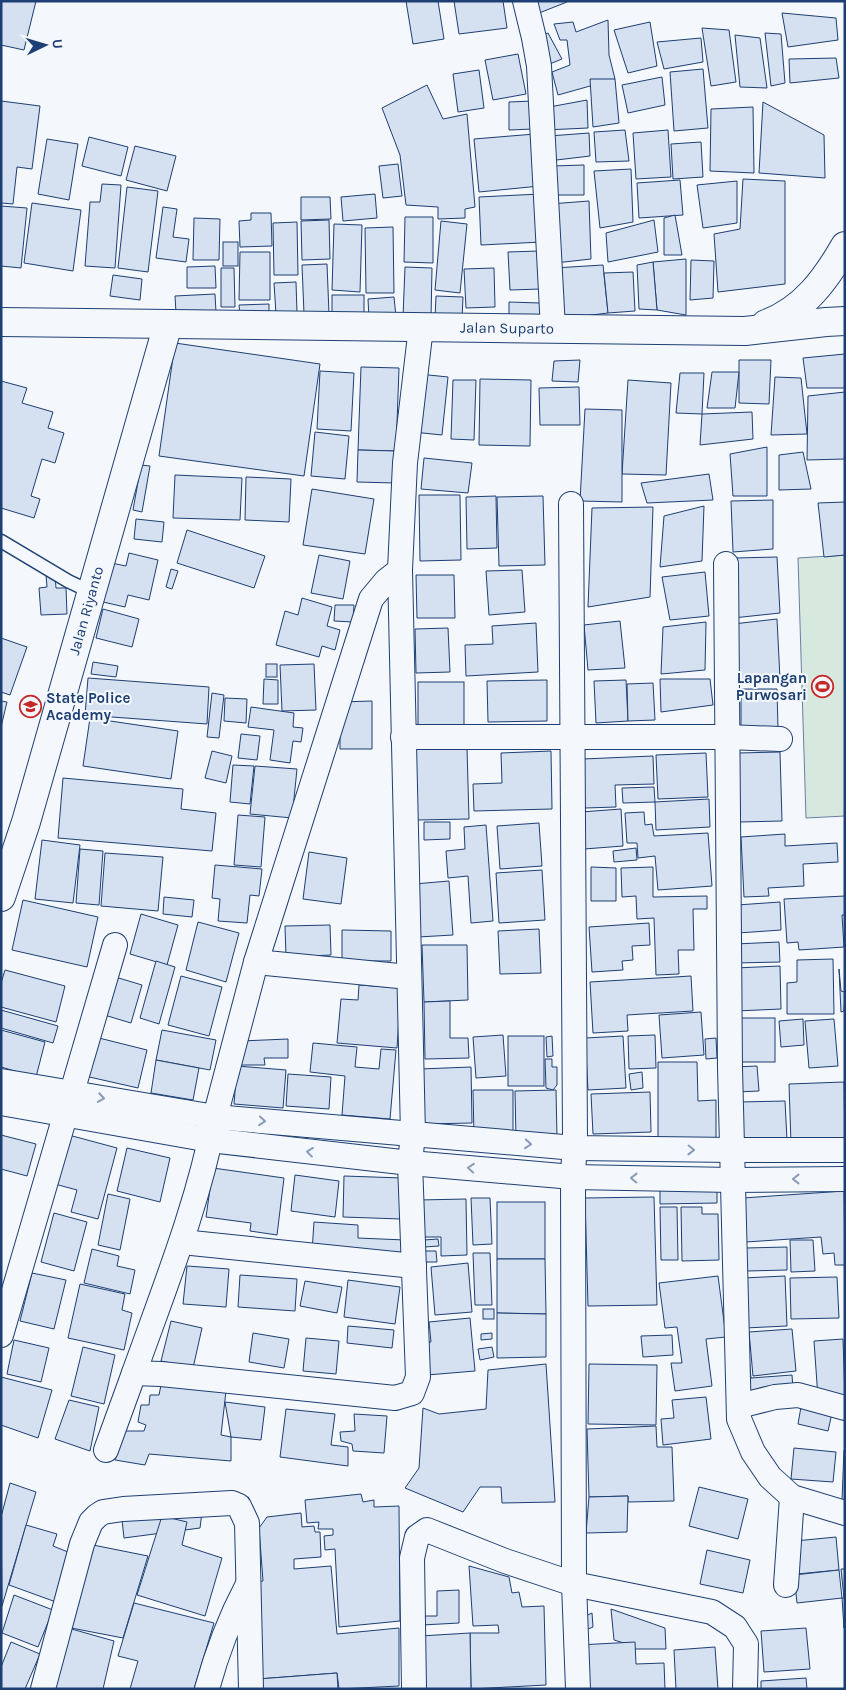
<svg xmlns="http://www.w3.org/2000/svg" width="846" height="1690" font-family="Karla,sans-serif">
	<rect width="100%" height="100%" fill="#f4f7fb"/>
	<polygon fill="#d7e8df" stroke="#687fa3" points="845,555 845,816 806,818 798,558"/>
	<g fill="#d5e0f0" stroke="#1d3f73">
		<polygon points="1,1 36,1 24,50 1,45"/>
		<polygon points="406,1 438,1 444,39 413,44"/>
		<polygon points="454,1 503,1 507,28 459,34"/>
		<polygon points="531,1 567,1 567,2 534,15"/>
		<polygon points="782,13 836,18 838,40 788,47"/>
		<polygon points="608,20 609,55 615,79 558,95 552,72 570,65 567,40 560,40 554,24 573,22 576,32"/>
		<polygon points="650,22 657,66 628,73 614,30"/>
		<polygon points="702,28 729,30 736,82 711,86"/>
		<polygon points="548,33 562,59 547,65 541,36"/>
		<polygon points="765,33 781,34 785,83 771,86"/>
		<polygon points="735,35 760,38 767,88 740,87"/>
		<polygon points="701,38 703,62 664,69 657,42"/>
		<polygon points="518,54 526,94 493,100 485,60"/>
		<polygon points="836,58 839,78 790,83 789,59"/>
		<polygon points="703,69 708,128 674,131 670,72"/>
		<polygon points="479,70 484,108 458,112 453,74"/>
		<polygon points="662,77 665,105 628,113 622,85"/>
		<polygon points="590,79 615,79 619,123 593,127"/>
		<polygon points="427,85 443,119 467,114 475,207 465,209 465,218 438,219 438,207 406,205 400,155 382,108"/>
		<polygon points="587,100 588,128 545,130 544,108"/>
		<polygon points="1,101 40,106 32,169 17,167 13,204 1,203"/>
		<polygon points="533,101 533,129 509,130 509,102"/>
		<polygon points="763,102 824,135 825,178 759,173"/>
		<polygon points="753,107 754,173 710,171 711,109"/>
		<polygon points="625,130 629,161 596,162 594,132"/>
		<polygon points="668,130 671,177 636,179 633,133"/>
		<polygon points="589,133 590,156 548,161 549,136"/>
		<polygon points="535,134 540,186 479,192 474,139"/>
		<polygon points="89,137 128,147 121,176 82,166"/>
		<polygon points="47,139 78,144 69,200 38,194"/>
		<polygon points="701,142 703,177 673,179 671,144"/>
		<polygon points="135,146 176,156 167,191 126,180"/>
		<polygon points="398,164 402,196 383,198 379,166"/>
		<polygon points="584,165 584,195 552,195 553,166"/>
		<polygon points="631,169 633,222 600,228 594,171"/>
		<polygon points="743,179 785,181 785,284 718,292 714,234 740,229"/>
		<polygon points="680,180 683,215 639,218 637,183"/>
		<polygon points="737,181 737,223 703,228 697,185"/>
		<polygon points="102,184 121,185 115,268 85,266 90,202 100,202"/>
		<polygon points="127,187 158,191 148,272 118,268"/>
		<polygon points="375,194 377,218 343,221 341,197"/>
		<polygon points="540,194 542,242 481,245 479,197"/>
		<polygon points="301,197 330,197 331,219 301,220"/>
		<polygon points="589,201 591,259 555,263 550,204"/>
		<polygon points="32,203 81,210 73,271 24,263"/>
		<polygon points="1,206 27,208 21,268 1,266"/>
		<polygon points="163,207 177,209 173,237 189,239 186,262 156,258"/>
		<polygon points="251,213 271,213 272,246 240,247 239,221 251,220"/>
		<polygon points="675,215 682,255 664,255 664,218"/>
		<polygon points="405,217 433,217 433,263 404,262"/>
		<polygon points="194,218 220,219 219,260 193,260"/>
		<polygon points="329,220 330,259 302,260 301,221"/>
		<polygon points="654,220 658,252 608,262 606,233"/>
		<polygon points="441,221 467,224 460,293 435,290"/>
		<polygon points="297,222 298,275 274,275 273,223"/>
		<polygon points="334,224 362,225 360,292 332,290"/>
		<polygon points="393,227 394,293 366,293 365,228"/>
		<rect x="223" y="242" width="15" height="24"/>
		<polygon points="539,251 541,289 510,290 508,252"/>
		<polygon points="240,252 270,252 270,300 239,300"/>
		<polygon points="686,259 686,315 657,310 653,262"/>
		<polygon points="691,260 714,261 713,298 690,300"/>
		<polygon points="653,262 657,310 639,309 637,265"/>
		<polygon points="327,264 329,314 304,314 302,265"/>
		<polygon points="603,265 608,313 558,319 554,268"/>
		<polygon points="215,266 216,288 187,288 187,267"/>
		<polygon points="405,267 432,268 431,318 403,317"/>
		<polygon points="221,268 234,268 235,307 221,307"/>
		<polygon points="494,268 495,307 466,308 464,269"/>
		<polygon points="633,272 635,311 608,313 604,273"/>
		<polygon points="113,275 142,279 140,300 110,296"/>
		<polygon points="296,282 297,313 276,314 274,283"/>
		<polygon points="215,294 216,312 176,313 175,296"/>
		<rect x="332" y="295" width="32" height="23"/>
		<polygon points="436,296 463,297 462,319 435,318"/>
		<polygon points="394,297 396,317 369,319 368,299"/>
		<polygon points="509,302 540,303 541,320 509,319"/>
		<polygon points="269,304 269,315 240,316 239,305"/>
		<polygon points="175,343 320,364 304,476 159,456"/>
		<polygon points="845,354 845,388 807,388 803,358"/>
		<polygon points="580,360 578,382 552,381 554,361"/>
		<polygon points="739,360 771,360 769,404 739,403"/>
		<polygon points="361,367 399,368 396,451 358,450"/>
		<polygon points="320,371 354,373 351,431 317,429"/>
		<polygon points="712,372 739,372 735,408 707,408"/>
		<polygon points="680,373 704,373 702,414 676,413"/>
		<polygon points="419,374 448,377 442,435 413,432"/>
		<polygon points="775,377 801,378 807,434 771,435"/>
		<polygon points="480,379 531,380 530,446 479,445"/>
		<polygon points="453,380 476,380 474,440 451,439"/>
		<polygon points="628,380 671,383 666,475 622,474"/>
		<polygon points="1,381 27,388 22,403 53,412 48,428 64,433 55,463 42,459 31,496 40,499 34,518 1,508"/>
		<polygon points="579,387 580,425 540,425 539,388"/>
		<polygon points="845,392 845,459 807,460 808,396"/>
		<polygon points="585,409 622,410 622,502 580,501"/>
		<polygon points="752,412 753,439 700,445 702,414"/>
		<polygon points="315,432 349,436 345,479 311,476"/>
		<polygon points="767,447 767,496 733,496 730,454"/>
		<polygon points="358,450 396,451 395,483 357,482"/>
		<polygon points="803,452 811,489 779,490 779,455"/>
		<polygon points="424,458 472,463 468,493 421,489"/>
		<polygon points="141,465 150,466 142,512 133,510"/>
		<polygon points="709,474 713,500 647,503 641,483"/>
		<polygon points="175,475 242,478 240,520 173,518"/>
		<polygon points="246,477 291,479 289,522 245,520"/>
		<polygon points="312,489 374,499 365,554 303,545"/>
		<polygon points="419,495 460,495 461,560 420,561"/>
		<polygon points="496,496 497,548 467,549 466,497"/>
		<polygon points="543,496 545,565 499,566 497,497"/>
		<polygon points="773,500 773,549 733,552 731,501"/>
		<polygon points="845,502 845,555 824,557 818,503"/>
		<polygon points="704,506 702,561 660,567 664,516"/>
		<polygon points="653,507 650,597 588,607 592,508"/>
		<polygon points="136,519 164,522 162,542 134,539"/>
		<polygon points="187,530 265,556 254,588 177,563"/>
		<polygon points="129,553 158,560 149,600 128,595 125,607 103,602 111,563 126,566"/>
		<polygon points="319,555 350,561 343,599 311,593"/>
		<polygon points="777,557 780,613 733,618 735,558"/>
		<polygon points="171,569 178,571 172,589 166,587"/>
		<polygon points="522,570 525,612 489,615 486,571"/>
		<polygon points="705,572 709,616 670,620 662,577"/>
		<polygon points="46,575 55,575 56,588 66,588 67,614 41,615 39,588 47,587"/>
		<polygon points="416,575 454,575 455,618 417,618"/>
		<polygon points="302,598 332,607 327,626 340,630 335,650 322,646 319,657 276,645 285,611 298,615"/>
		<polygon points="335,605 354,605 353,622 334,621"/>
		<polygon points="103,609 139,619 132,647 96,638"/>
		<polygon points="777,619 780,679 735,683 733,624"/>
		<polygon points="620,621 625,668 588,670 584,625"/>
		<polygon points="706,622 705,670 661,674 663,627"/>
		<polygon points="536,623 538,672 466,676 465,645 493,644 492,626"/>
		<polygon points="448,628 450,672 416,673 415,629"/>
		<polygon points="1,638 27,647 10,695 1,692"/>
		<polygon points="93,662 118,666 116,677 91,674"/>
		<rect x="266" y="664" width="11" height="13"/>
		<polygon points="314,664 316,710 282,711 280,665"/>
		<polygon points="88,678 209,687 207,724 85,715"/>
		<polygon points="264,679 278,680 278,704 263,704"/>
		<polygon points="660,679 710,679 713,705 661,712"/>
		<polygon points="547,680 547,721 488,722 487,681"/>
		<polygon points="626,680 628,721 596,723 594,681"/>
		<rect x="418" y="682" width="46" height="51"/>
		<polygon points="653,683 655,720 628,721 627,684"/>
		<polygon points="741,689 777,689 778,729 741,729"/>
		<polygon points="212,693 224,695 219,738 207,737"/>
		<polygon points="225,698 247,699 246,723 224,721"/>
		<polygon points="1,701 7,702 1,727"/>
		<polygon points="372,701 372,749 340,749 340,702"/>
		<polygon points="251,707 294,713 293,727 303,728 301,742 293,741 290,763 270,760 274,730 248,727"/>
		<polygon points="90,718 178,731 171,779 83,766"/>
		<polygon points="241,734 260,736 257,760 238,758"/>
		<polygon points="467,748 469,819 417,820 415,749"/>
		<polygon points="212,751 232,756 226,783 205,778"/>
		<polygon points="551,751 552,809 474,811 473,784 502,783 501,753"/>
		<polygon points="780,752 782,821 740,822 738,753"/>
		<polygon points="706,753 708,797 658,799 656,755"/>
		<polygon points="653,756 654,784 615,785 616,807 585,808 583,759"/>
		<polygon points="233,765 254,766 250,804 230,802"/>
		<polygon points="255,766 297,769 292,818 250,814"/>
		<polygon points="63,778 183,789 181,809 216,813 212,851 58,838"/>
		<polygon points="654,787 655,802 623,803 622,788"/>
		<polygon points="709,799 710,827 656,830 655,802"/>
		<polygon points="621,809 623,846 584,849 581,812"/>
		<polygon points="644,812 645,825 652,824 654,836 708,833 712,886 658,890 655,856 638,858 637,843 627,843 625,813"/>
		<polygon points="238,815 265,817 261,867 234,865"/>
		<polygon points="424,822 450,822 450,839 424,840"/>
		<polygon points="539,823 542,866 500,869 497,826"/>
		<polygon points="486,825 493,921 471,923 468,876 448,878 446,851 465,849 464,827"/>
		<polygon points="785,834 785,846 837,843 838,862 803,864 804,886 768,888 769,896 744,897 741,837"/>
		<polygon points="42,840 80,845 73,903 35,899"/>
		<polygon points="636,848 637,860 614,862 613,851"/>
		<polygon points="80,849 103,851 99,905 76,903"/>
		<polygon points="309,852 347,858 341,904 303,899"/>
		<polygon points="105,853 163,857 158,911 101,906"/>
		<polygon points="215,865 262,869 259,896 250,895 247,923 218,921 220,899 212,898"/>
		<polygon points="591,867 616,868 616,901 591,901"/>
		<polygon points="653,867 653,897 707,896 707,909 693,909 694,950 678,950 679,974 656,975 654,918 637,919 636,896 622,897 621,868"/>
		<polygon points="542,870 545,920 499,923 496,873"/>
		<polygon points="449,881 453,935 418,937 414,884"/>
		<polygon points="845,896 845,915 842,915 844,947 799,950 798,942 787,943 784,899"/>
		<polygon points="164,897 194,900 192,917 163,914"/>
		<polygon points="23,900 98,917 87,967 12,950"/>
		<polygon points="780,902 781,930 738,933 737,905"/>
		<polygon points="141,914 178,925 167,965 130,954"/>
		<polygon points="198,922 239,933 226,982 186,970"/>
		<polygon points="649,923 650,945 632,946 633,960 622,961 623,970 592,972 589,927"/>
		<polygon points="330,925 331,955 286,957 285,926"/>
		<polygon points="539,929 541,973 500,974 498,931"/>
		<polygon points="342,930 391,931 391,961 342,961"/>
		<polygon points="779,942 780,962 735,963 735,944"/>
		<polygon points="422,945 467,945 468,1000 424,1002"/>
		<polygon points="833,959 834,1014 787,1014 787,983 797,982 797,960"/>
		<polygon points="156,961 175,967 159,1024 140,1018"/>
		<polygon points="780,966 781,1009 736,1011 735,968"/>
		<polygon points="839,969 841,991 845,992 844,1011 841,1012"/>
		<polygon points="5,970 65,986 56,1022 1,1007 1,983"/>
		<polygon points="112,976 142,985 131,1023 101,1014"/>
		<polygon points="181,976 222,987 209,1036 168,1025"/>
		<polygon points="691,976 693,1011 627,1015 628,1031 593,1033 590,982"/>
		<polygon points="359,985 401,988 397,1048 337,1043 341,999 358,1000"/>
		<polygon points="450,1001 450,1038 468,1038 469,1058 425,1059 424,1002"/>
		<polygon points="1,1010 58,1026 53,1043 1,1028"/>
		<polygon points="701,1012 704,1055 662,1058 659,1015"/>
		<rect x="738" y="1018" width="37" height="44"/>
		<polygon points="803,1019 804,1045 781,1047 779,1021"/>
		<polygon points="834,1019 838,1066 809,1068 805,1021"/>
		<polygon points="1,1030 45,1042 36,1077 1,1067"/>
		<polygon points="162,1030 216,1040 210,1070 156,1060"/>
		<polygon points="503,1035 506,1076 476,1078 473,1037"/>
		<polygon points="655,1035 656,1068 629,1069 628,1036"/>
		<rect x="508" y="1036" width="36" height="50"/>
		<polygon points="552,1036 553,1056 547,1057 546,1037"/>
		<polygon points="623,1036 626,1088 588,1090 585,1038"/>
		<polygon points="95,1037 147,1050 138,1088 85,1076"/>
		<polygon points="716,1038 717,1058 706,1059 705,1039"/>
		<polygon points="288,1039 288,1058 264,1058 265,1065 241,1065 241,1041"/>
		<polygon points="313,1043 357,1047 355,1067 379,1069 381,1049 396,1050 390,1119 342,1115 345,1076 310,1072"/>
		<polygon points="545,1059 552,1059 552,1067 557,1067 557,1085 553,1090 546,1088"/>
		<polygon points="156,1060 199,1068 193,1100 151,1093"/>
		<polygon points="658,1062 697,1062 698,1101 716,1100 716,1138 658,1139"/>
		<polygon points="237,1066 286,1070 283,1108 234,1104"/>
		<polygon points="757,1066 759,1091 736,1092 735,1067"/>
		<polygon points="471,1067 472,1123 422,1124 420,1069"/>
		<polygon points="642,1072 643,1088 631,1090 629,1074"/>
		<polygon points="288,1074 331,1077 329,1109 286,1106"/>
		<polygon points="844,1082 845,1140 791,1143 789,1084"/>
		<polygon points="473,1090 513,1090 513,1136 474,1137"/>
		<polygon points="556,1090 557,1137 516,1139 515,1091"/>
		<polygon points="650,1092 651,1132 593,1134 591,1094"/>
		<polygon points="785,1101 787,1140 740,1143 739,1102"/>
		<polygon points="65,1134 117,1148 98,1219 71,1212 77,1190 51,1183"/>
		<polygon points="1,1135 36,1144 27,1176 1,1169"/>
		<polygon points="127,1148 170,1158 160,1202 117,1191"/>
		<polygon points="213,1168 284,1178 277,1235 250,1231 251,1223 206,1217"/>
		<polygon points="295,1175 339,1181 335,1217 291,1211"/>
		<polygon points="344,1176 402,1178 401,1219 343,1217"/>
		<polygon points="717,1188 717,1203 660,1204 660,1189"/>
		<polygon points="844,1191 845,1265 835,1265 834,1253 823,1254 821,1237 746,1242 743,1198"/>
		<polygon points="108,1194 130,1199 120,1250 98,1245"/>
		<polygon points="654,1197 657,1305 588,1306 585,1198"/>
		<polygon points="471,1198 490,1198 492,1244 473,1245"/>
		<polygon points="466,1199 467,1255 441,1256 441,1237 419,1237 419,1200"/>
		<rect x="497" y="1202" width="48" height="57"/>
		<polygon points="660,1207 677,1207 678,1260 661,1260"/>
		<polygon points="681,1207 702,1207 702,1214 718,1214 719,1260 682,1261"/>
		<polygon points="54,1213 87,1222 74,1271 41,1262"/>
		<polygon points="314,1222 358,1225 358,1238 405,1240 404,1256 312,1251"/>
		<polygon points="438,1239 439,1246 424,1247 424,1240"/>
		<polygon points="790,1240 813,1240 815,1271 791,1272"/>
		<polygon points="787,1247 787,1270 747,1271 746,1248"/>
		<polygon points="92,1249 119,1256 117,1266 135,1270 130,1294 84,1283"/>
		<polygon points="420,1251 436,1251 437,1262 420,1262"/>
		<polygon points="473,1253 490,1253 492,1305 475,1305"/>
		<polygon points="497,1259 545,1259 546,1314 497,1313"/>
		<polygon points="468,1263 472,1312 435,1315 431,1267"/>
		<polygon points="187,1266 229,1269 226,1307 183,1304"/>
		<polygon points="32,1273 66,1280 54,1329 20,1321"/>
		<polygon points="240,1275 297,1279 295,1311 238,1307"/>
		<polygon points="718,1276 726,1337 706,1339 712,1386 675,1391 671,1363 682,1363 677,1327 665,1328 659,1283"/>
		<polygon points="785,1276 787,1326 745,1328 743,1278"/>
		<polygon points="837,1277 839,1318 791,1319 790,1278"/>
		<polygon points="348,1280 400,1287 395,1324 344,1317"/>
		<polygon points="305,1281 342,1287 337,1313 300,1306"/>
		<polygon points="80,1284 125,1294 122,1310 132,1313 124,1350 68,1338"/>
		<rect x="483" y="1309" width="11" height="10"/>
		<polygon points="497,1313 546,1314 546,1357 497,1358"/>
		<polygon points="470,1318 475,1371 427,1375 424,1342 431,1342 429,1322"/>
		<polygon points="171,1321 202,1328 193,1368 161,1361"/>
		<polygon points="348,1326 394,1330 392,1348 347,1343"/>
		<polygon points="792,1329 796,1371 753,1376 749,1332"/>
		<polygon points="253,1333 289,1339 284,1368 249,1362"/>
		<polygon points="492,1333 492,1339 481,1340 481,1334"/>
		<polygon points="672,1335 673,1355 643,1357 641,1336"/>
		<polygon points="306,1338 339,1341 336,1374 303,1371"/>
		<polygon points="843,1339 845,1396 818,1398 814,1341"/>
		<polygon points="14,1340 49,1348 41,1382 7,1374"/>
		<polygon points="83,1347 115,1355 104,1404 71,1396"/>
		<polygon points="492,1347 494,1357 480,1360 478,1349"/>
		<polygon points="749,1358 751,1378 792,1375 793,1389 742,1393"/>
		<polygon points="546,1364 555,1502 502,1503 501,1487 480,1487 463,1512 405,1488 419,1468 423,1408 439,1414 486,1409 488,1370"/>
		<polygon points="589,1364 657,1365 656,1425 588,1424"/>
		<polygon points="1,1377 52,1390 38,1438 1,1425"/>
		<polygon points="161,1385 226,1391 221,1435 231,1437 231,1461 149,1454 145,1465 115,1460 118,1431 144,1431 146,1425 138,1422 141,1405 149,1405 150,1395 159,1395"/>
		<polygon points="706,1397 711,1439 663,1445 661,1419 674,1418 672,1400"/>
		<polygon points="69,1400 99,1407 90,1451 55,1439"/>
		<polygon points="225,1402 265,1407 261,1440 231,1437"/>
		<polygon points="801,1407 832,1413 828,1431 798,1424"/>
		<polygon points="286,1409 335,1414 331,1445 348,1447 348,1466 280,1457"/>
		<polygon points="354,1414 387,1416 384,1453 353,1451 352,1444 341,1441 340,1432 355,1431"/>
		<polygon points="656,1426 657,1447 672,1447 674,1501 628,1502 628,1496 589,1497 587,1429"/>
		<polygon points="794,1448 836,1452 833,1482 791,1479"/>
		<polygon points="844,1450 845,1450 845,1500 842,1500"/>
		<polygon points="10,1483 36,1492 2,1606 1,1517"/>
		<polygon points="699,1487 748,1499 738,1539 689,1526"/>
		<polygon points="361,1494 363,1502 374,1500 374,1507 399,1506 400,1621 339,1627 335,1549 325,1550 324,1536 333,1535 333,1529 318,1529 319,1522 307,1523 305,1500"/>
		<polygon points="628,1496 627,1532 586,1533 589,1497"/>
		<polygon points="202,1512 200,1528 124,1538 122,1520"/>
		<polygon points="301,1513 302,1527 314,1526 315,1532 320,1532 321,1557 294,1559 294,1569 331,1566 337,1634 399,1628 399,1686 339,1689 337,1673 258,1679 255,1582 263,1581 259,1528 267,1517"/>
		<polygon points="162,1516 187,1522 182,1545 222,1558 205,1616 137,1595"/>
		<polygon points="26,1525 57,1534 53,1546 73,1554 56,1602 9,1585"/>
		<polygon points="836,1537 839,1570 797,1574 795,1541"/>
		<polygon points="83,1543 148,1556 123,1638 61,1626"/>
		<polygon points="707,1550 750,1560 743,1593 700,1584"/>
		<polygon points="469,1566 509,1577 512,1593 519,1592 522,1607 544,1606 546,1685 471,1689 470,1633 499,1633 498,1625 473,1626"/>
		<polygon points="841,1569 845,1569 845,1598 844,1598"/>
		<polygon points="839,1570 842,1598 797,1603 794,1575"/>
		<polygon points="459,1590 459,1623 422,1625 421,1616 437,1616 437,1591"/>
		<polygon points="14,1595 53,1610 38,1647 2,1633"/>
		<polygon points="842,1598 845,1598 844,1628"/>
		<polygon points="134,1603 214,1623 194,1689 130,1689 138,1661 118,1656"/>
		<polygon points="611,1609 665,1628 666,1649 625,1649 624,1643 614,1640"/>
		<polygon points="592,1613 593,1627 581,1632 579,1619"/>
		<polygon points="61,1626 114,1641 103,1689 44,1689"/>
		<polygon points="806,1628 810,1669 764,1672 761,1631"/>
		<polygon points="470,1633 471,1689 420,1689 420,1636"/>
		<polygon points="11,1642 40,1654 25,1689 1,1689 1,1667"/>
		<polygon points="635,1642 636,1664 664,1663 665,1689 580,1689 578,1645"/>
		<polygon points="715,1647 718,1689 676,1689 674,1650"/>
		<polygon points="337,1673 338,1689 259,1689 258,1679"/>
		<polygon points="806,1678 807,1689 761,1689 761,1681"/>
	</g>
	<g fill="none" stroke-linecap="round" stroke-linejoin="round">
		<defs>
			<polyline id="service" points="1,541 68,581 91,592"/>
			<g id="minor">
				<polyline points="525,1 534,38 539,66 553,329"/>
				<polyline points="571,504 575,1137 573,1177 574,1584 578,1689"/>
				<polyline points="726,564 730,1068 739,1419 753,1452 770,1477 792,1497 845,1513"/>
				<path d="M400 570 386 581 371 599 256 962 215 1117C198 1205 164 1289 134 1373L161 1374 395 1398 412 1393 418 1377 410 1163 413 1134 400 570 405 463 421 327"/>
				<polyline points="403,737 727,737 780,739"/>
				<polyline points="256,962 409,977"/>
				<polyline points="1,1081 215,1117 575,1148 733,1150 845,1150"/>
				<polyline points="1,1103 210,1140 410,1163 573,1177 732,1180 845,1179"/>
				<polyline points="182,1242 414,1266"/>
				<polyline points="1,1335 115,945"/>
				<polyline points="739,1406 775,1397 798,1395 845,1408"/>
				<polyline points="106,1450 134,1373"/>
				<polyline points="786,1585 792,1497"/>
				<polyline points="43,1689 82,1544 91,1522 97,1516 103,1512 123,1509 232,1503 239,1506 247,1523 251,1689"/>
				<path d="M207 1689C217 1652 229 1620 247 1586"/>
				<polyline points="414,1689 412,1558 417,1537 427,1530 505,1561 574,1584 712,1612 735,1627 746,1644 745,1689"/>
			</g>
			<g id="tertiary">
				<path id="s1" d="M1 322 745 331 826 322 845 321"/>
				<path d="M766 324C804 310 826 279 845 246"/>
				<path id="s2" d="M1 897 26 822 168 324"/>
			</g>
		</defs>
		<use href="#service" stroke="#1d3f73" stroke-width="15"/>
		<use href="#minor" stroke="#1d3f73" stroke-width="26"/>
		<use href="#tertiary" stroke="#1d3f73" stroke-width="30"/>
		<use href="#service" stroke="#f4f7fb" stroke-width="12"/>
		<use href="#minor" stroke="#f4f7fb" stroke-width="24"/>
		<use href="#tertiary" stroke="#f4f7fb" stroke-width="28"/>
	</g>
	<defs><path id="oneway-chevron" d="M-2-3.5L2.5 0L-2 3.5" fill="none" stroke-width="1.6" stroke-linecap="round" stroke-linejoin="round" transform="scale(1.25)"/></defs>
	<g stroke="#889bb7">
		<use href="#oneway-chevron" transform="translate(101 1098) rotate(9)"/>
		<use href="#oneway-chevron" transform="translate(262 1121) rotate(5)"/>
		<use href="#oneway-chevron" transform="translate(528 1144) rotate(5)"/>
		<use href="#oneway-chevron" transform="translate(691 1150) rotate(1)"/>
		<use href="#oneway-chevron" transform="translate(310 1152) rotate(-173)"/>
		<use href="#oneway-chevron" transform="translate(471 1168) rotate(-175)"/>
		<use href="#oneway-chevron" transform="translate(634 1178) rotate(-179)"/>
		<use href="#oneway-chevron" transform="translate(796 1179) rotate(180)"/>
	</g>
	<defs>
		<symbol id="stadium-ring" viewBox="-11 -11 22 22"><circle r="9.5" fill="#f4f7fb" stroke="#c62828" stroke-width="1.5"/><path d="M0-5a6.5 5 0 1 0 0 10a6.5 5 0 1 0 0-10ZM-3.5-1.8h7v3.6h-7Z" fill="#c62828"/></symbol>
		<symbol id="university-ring" viewBox="-11 -11 22 22"><circle r="9.5" fill="#f4f7fb" stroke="#c62828" stroke-width="1.5"/><path d="M0-5L7-2L0 1L-7-2ZM-4 1L0 2.5L4 1V4Q0 6-4 4Z" fill="#c62828"/></symbol>
	</defs>
	<g fill-rule="evenodd">
		<use href="#stadium-ring" x="810" y="674" width="25" height="25"/>
		<use href="#university-ring" x="18" y="694" width="25" height="25"/>
	</g>
	<g text-anchor="middle" stroke-width="4" stroke-linejoin="round" paint-order="stroke">
		<g font-size="15" fill="#1d3f73" stroke="#f4f7fb">
			<text dy="5" stroke="none"><textPath href="#s1" startOffset="506">Jalan Suparto</textPath></text>
			<text dy="5" stroke="none"><textPath href="#s2" startOffset="299">Jalan Riyanto</textPath></text>
		</g>
		<g font-size="15" font-weight="bold" fill="#1d3f73" stroke="#f4f7fb" text-anchor="end">
			<text x="807" y="683">Lapangan<tspan x="807" dy="17">Purwosari</tspan></text>
			<text x="46" y="703" text-anchor="start">State Police<tspan x="46" dy="17">Academy</tspan></text>
		</g>
	</g>
	<rect width="846" height="1690" fill="none" stroke="#1d3f73" stroke-width="5"/>
	<g transform="translate(45 45) rotate(85)" stroke="#f4f7fb" stroke-width="4" paint-order="stroke">
	<path d="M0-4L9 19L0 12L-9 19Z" fill="#1d3f73"/>
	<text y="-8" font-size="14" font-weight="bold" text-anchor="middle" fill="#1d3f73">U</text>
	</g>
</svg>
